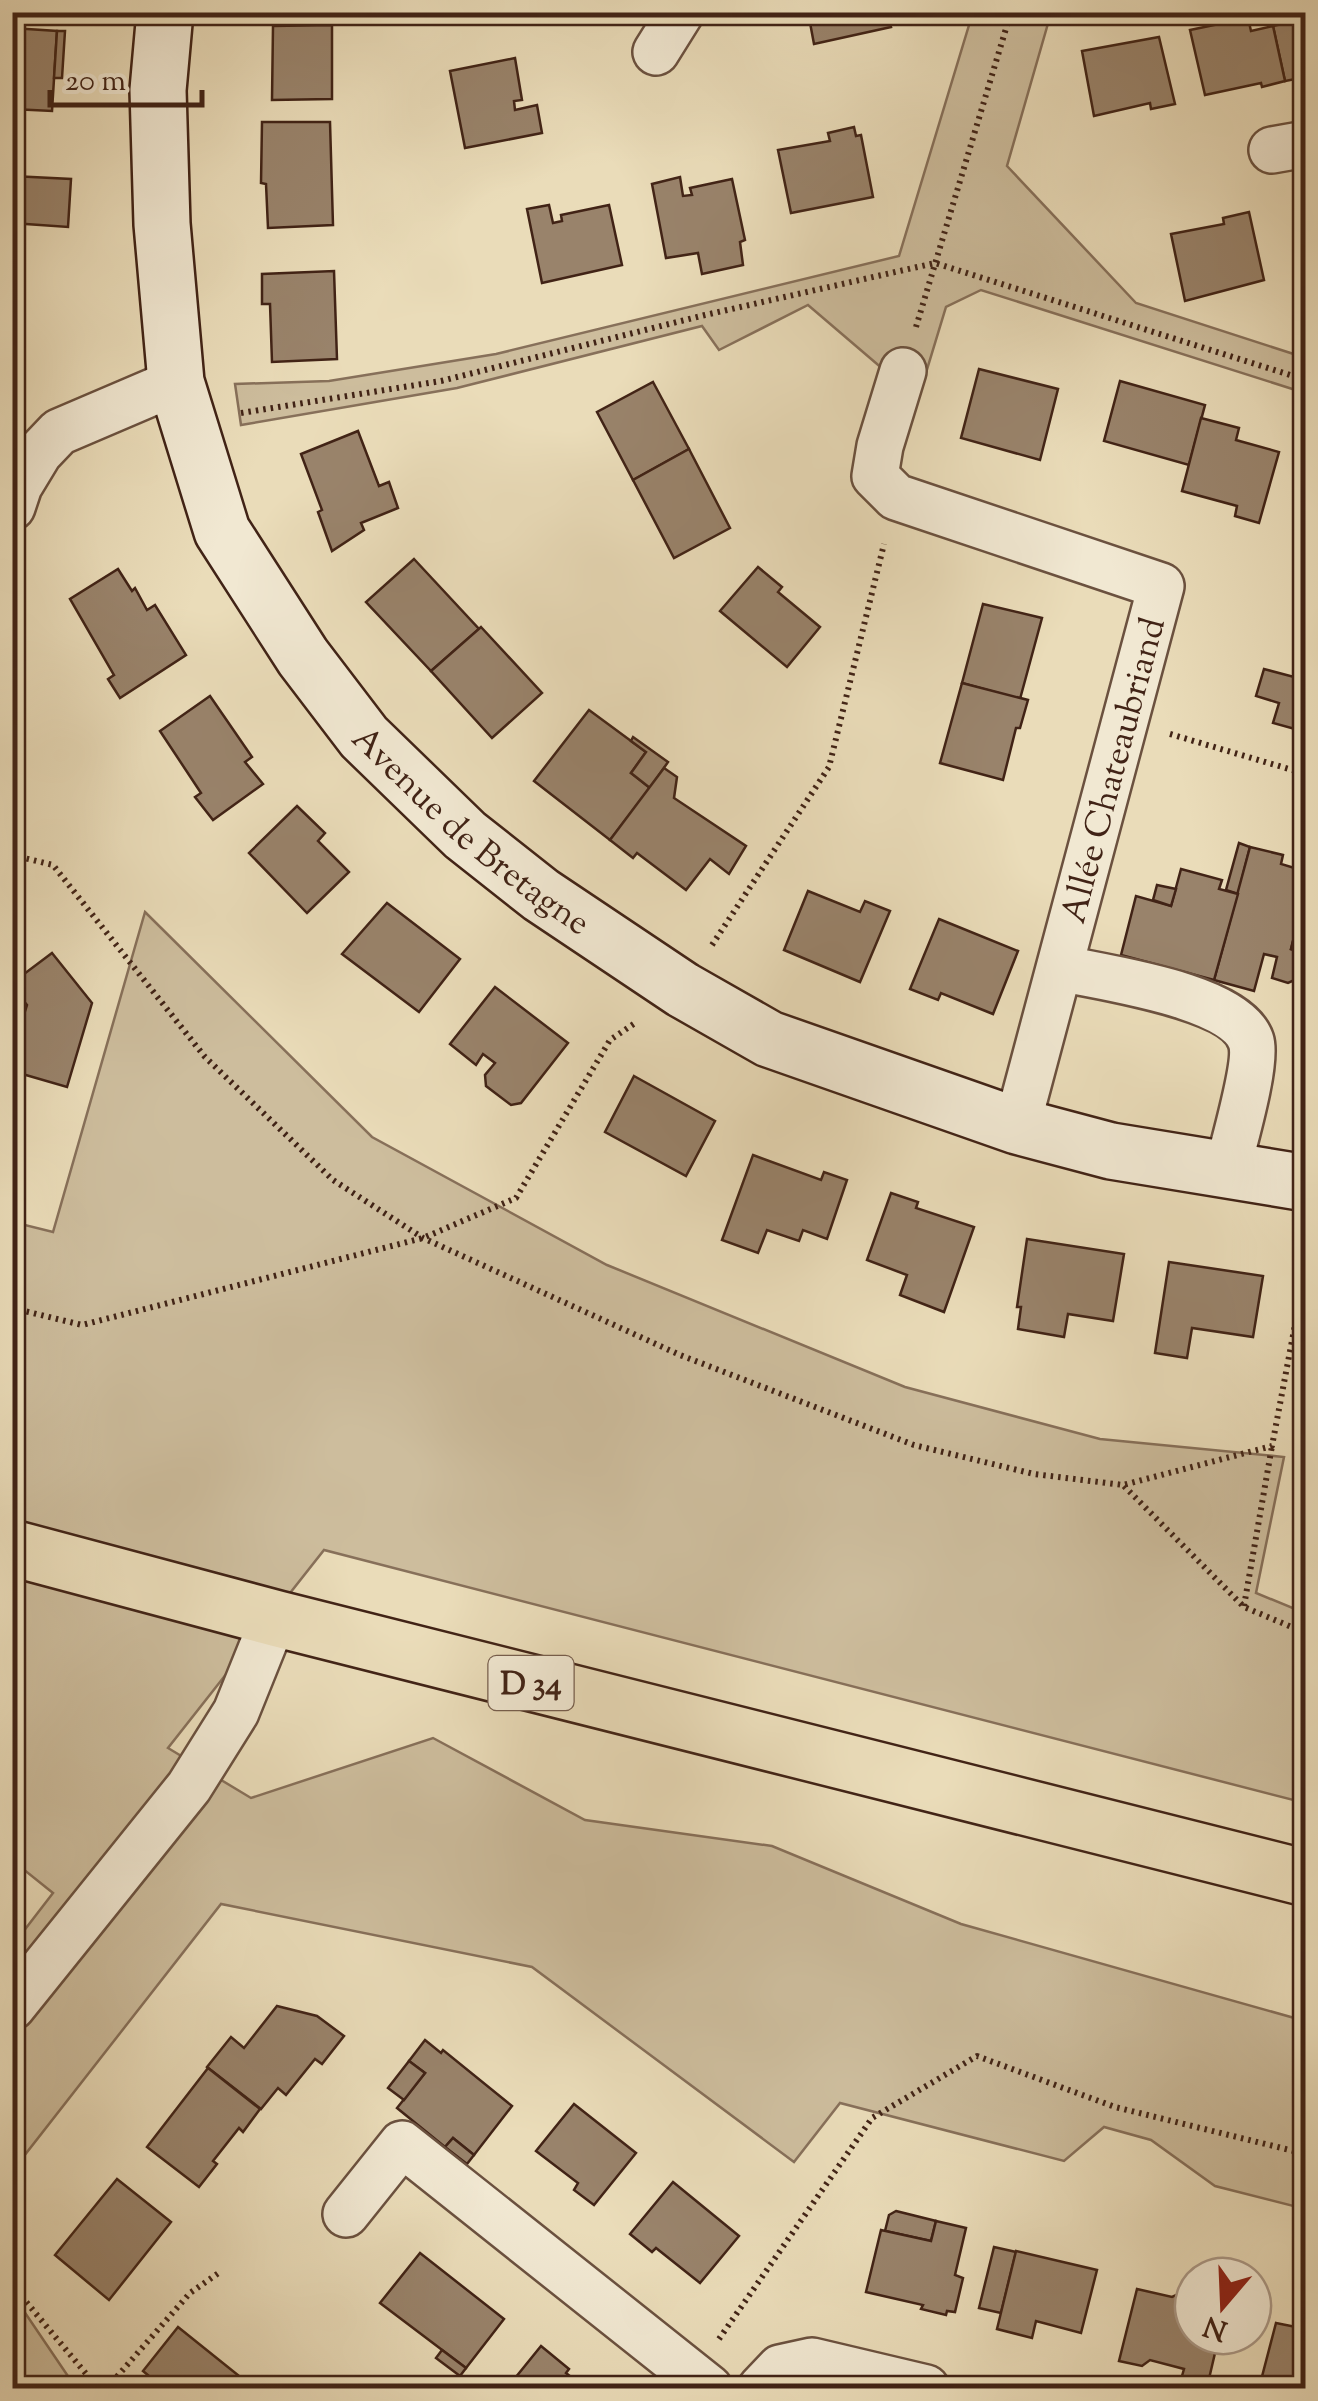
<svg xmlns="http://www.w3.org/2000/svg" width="1318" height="2401" font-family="'Sorts Mill Goudy',serif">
	<rect width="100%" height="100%" fill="#eadcb9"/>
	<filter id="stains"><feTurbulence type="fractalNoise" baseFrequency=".002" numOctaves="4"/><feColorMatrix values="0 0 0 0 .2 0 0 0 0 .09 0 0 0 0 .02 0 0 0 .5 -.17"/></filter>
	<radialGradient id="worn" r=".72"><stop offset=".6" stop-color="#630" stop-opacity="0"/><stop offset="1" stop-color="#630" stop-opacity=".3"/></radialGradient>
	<g fill="#cdbd9d" stroke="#87705a" stroke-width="2.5">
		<polygon points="973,12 1051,13 1007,166 1136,303 1306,358 1305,393 981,290 946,307 918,399 808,305 719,350 702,326 457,388 241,425 235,384 329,381 496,354 899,256"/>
		<polygon points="145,912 372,1137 607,1265 905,1387 1100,1439 1284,1457 1256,1593 1305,1613 1305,1803 324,1550 168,1748 251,1798 433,1738 585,1820 772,1846 961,1924 1305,2021 1305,2209 1215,2186 1151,2140 1104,2127 1064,2161 840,2103 794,2162 532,1967 221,1904 13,2170 13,1945 53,1893 13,1861 13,1222 53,1232"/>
		<polygon points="12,2295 13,2295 76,2388 13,2388"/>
	</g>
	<g fill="#99836b" stroke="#412316" stroke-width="2.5">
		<polygon points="808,12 887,12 891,27 814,44"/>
		<polygon points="1306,14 1306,77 1285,81 1273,26 1296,21 1296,17"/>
		<polygon points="1248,18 1251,31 1273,26 1285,81 1262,87 1261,83 1205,95 1190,30"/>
		<polygon points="332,25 332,99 272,100 273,26"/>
		<polygon points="12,28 57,31 52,111 12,109"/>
		<polygon points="57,31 65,31 62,78 54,78"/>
		<polygon points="1159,37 1175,104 1151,109 1150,103 1094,116 1082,51"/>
		<polygon points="515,58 522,100 514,101 515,110 537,105 542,133 465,148 450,71"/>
		<polygon points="262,122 330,122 333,225 268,228 266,184 261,183"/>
		<polygon points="854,127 856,136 861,135 873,197 791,213 778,150 830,141 828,133"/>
		<polygon points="12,176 71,179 68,227 12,223"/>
		<polygon points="680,177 683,196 692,195 690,188 732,179 745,240 740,242 743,265 702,274 698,253 666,258 652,184"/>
		<polygon points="549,205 553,223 562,221 561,215 609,205 622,265 542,283 527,209"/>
		<polygon points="1249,212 1264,280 1185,301 1171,234 1224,224 1223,218"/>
		<polygon points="334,271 337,359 272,362 270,304 262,304 262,274"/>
		<polygon points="979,369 1058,389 1040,460 961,438"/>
		<polygon points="1120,381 1205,405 1189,465 1104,441"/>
		<polygon points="653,382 689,449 633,480 597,412"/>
		<polygon points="1201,418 1239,428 1236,440 1279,452 1259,523 1235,516 1237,506 1182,491"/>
		<polygon points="358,431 379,486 389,482 398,508 361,523 364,530 332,551 318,512 322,510 301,454"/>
		<polygon points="689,449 730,528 674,558 633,480"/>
		<polygon points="414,559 479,629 431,671 366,602"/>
		<polygon points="758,567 782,587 778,592 820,627 787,667 720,611"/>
		<polygon points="118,569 132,591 135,588 147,610 155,605 186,655 120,698 108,679 114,675 70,599"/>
		<polygon points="983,604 1042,618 1020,699 962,683"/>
		<polygon points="481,627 542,693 492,738 431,671"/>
		<polygon points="1304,643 1306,644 1306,732 1273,723 1279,703 1256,696 1264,669 1294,677"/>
		<polygon points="962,683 1028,700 1020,728 1016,728 1003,780 940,763"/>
		<polygon points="210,696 252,757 245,762 263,784 213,820 195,797 201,793 160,731"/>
		<polygon points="589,710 646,752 631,773 650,788 610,840 534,781"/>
		<polygon points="633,737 668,762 650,788 631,773 646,752 631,741"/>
		<polygon points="664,768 677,777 674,798 746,846 729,874 710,859 686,890 637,853 633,858 610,840"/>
		<polygon points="297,806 325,833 318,841 349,872 307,913 249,853"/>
		<polygon points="1239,843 1250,847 1238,894 1226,890"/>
		<polygon points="1250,847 1283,855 1281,864 1301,870 1306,863 1306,900 1298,898 1297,903 1302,905 1291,949 1306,953 1299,978 1288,983 1272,978 1277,957 1264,954 1254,991 1214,980"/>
		<polygon points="1181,869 1222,880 1219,889 1238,894 1214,980 1121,955 1136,896 1171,906"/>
		<polygon points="1157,885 1176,889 1171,906 1153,900"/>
		<polygon points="808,891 860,912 865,901 890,911 860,982 784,950"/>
		<polygon points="1298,898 1306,900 1306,953 1291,949 1302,905 1297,903"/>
		<polygon points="387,903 460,959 419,1012 342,954"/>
		<polygon points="939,919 1018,951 993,1014 941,993 938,1000 910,989"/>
		<polygon points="52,953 92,1003 67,1087 12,1071 12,1021 21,1024 27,1005 14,989 23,982 20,977"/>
		<polygon points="495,987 568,1043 521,1103 511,1105 486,1086 485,1075 495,1063 483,1054 476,1065 450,1044"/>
		<polygon points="634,1076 715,1121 686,1176 605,1132"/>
		<polygon points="753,1155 821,1180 824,1172 847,1180 827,1239 803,1230 799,1241 767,1230 758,1253 722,1240"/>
		<polygon points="891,1193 918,1202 916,1208 974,1227 944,1312 900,1295 907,1275 867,1260"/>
		<polygon points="1027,1239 1124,1254 1113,1321 1068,1314 1064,1337 1018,1329 1021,1307 1017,1307"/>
		<polygon points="1169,1262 1263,1276 1253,1337 1192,1328 1187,1358 1155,1353"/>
		<polygon points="277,2006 317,2016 344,2036 322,2064 315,2059 286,2095 278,2088 261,2109 207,2067 231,2037 244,2048"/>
		<polygon points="425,2040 441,2053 443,2050 512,2106 474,2155 453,2138 445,2147 397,2108 425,2073 409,2061"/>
		<polygon points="409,2061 425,2073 404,2100 388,2088"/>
		<polygon points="208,2068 260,2109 243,2132 239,2128 213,2161 217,2164 199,2187 147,2147"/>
		<polygon points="574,2104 636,2153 594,2205 574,2190 578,2183 536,2151"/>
		<polygon points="453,2138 474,2155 467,2164 445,2147"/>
		<polygon points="117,2179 171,2222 109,2300 55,2255"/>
		<polygon points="673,2182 739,2236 700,2283 656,2248 652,2252 630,2234"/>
		<polygon points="896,2211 936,2221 931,2241 885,2231 889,2215"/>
		<polygon points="936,2221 966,2228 955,2275 963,2278 955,2312 947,2311 946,2315 921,2309 923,2305 866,2292 881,2230 931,2241"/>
		<polygon points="994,2247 1016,2252 1001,2313 979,2308"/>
		<polygon points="1016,2251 1097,2270 1081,2333 1036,2321 1032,2338 997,2329"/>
		<polygon points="420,2253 504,2319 466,2368 380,2303"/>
		<polygon points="1137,2289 1172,2297 1185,2291 1193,2293 1193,2336 1219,2336 1208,2383 1182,2376 1184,2369 1150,2360 1142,2366 1119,2361"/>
		<polygon points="1276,2323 1306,2329 1306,2388 1259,2388"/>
		<polygon points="178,2327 254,2388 156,2388 153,2384 155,2381 143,2371"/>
		<polygon points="541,2346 569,2369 566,2373 585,2388 507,2388"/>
		<polygon points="442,2350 466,2368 460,2376 436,2358"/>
	</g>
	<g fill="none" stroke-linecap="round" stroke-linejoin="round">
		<defs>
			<g id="street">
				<polyline points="656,52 681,12"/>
				<polyline points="1272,150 1306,144"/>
				<polyline points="903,371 880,446 875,476 896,497 1161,586 1017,1126"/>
				<polyline points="12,507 19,486 39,453 59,432 176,382"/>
				<path d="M1060 968C1104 978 1236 995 1251 1041 1258 1062 1233 1146 1227 1171"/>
				<polyline points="12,2007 189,1787 236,1712 265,1640 278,1619"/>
				<polyline points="346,2214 402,2144 709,2388"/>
				<polyline points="761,2388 780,2368 812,2361 926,2388"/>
			</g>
			<g id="secondary">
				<path id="s1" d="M165 12 158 90 162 224 176 382 222 531 303 657 364 737 465 835 541 895 683 990 769 1039 1017 1126 1111 1151 1306 1183"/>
			</g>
			<polyline id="primary" points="12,1548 278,1619 1306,1878"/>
		</defs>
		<use href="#street" stroke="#6b513f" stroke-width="50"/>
		<use href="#secondary" stroke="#412316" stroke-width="60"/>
		<use href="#primary" stroke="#412316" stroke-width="60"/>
		<g stroke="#412316" stroke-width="6" stroke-dasharray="2.5 5" stroke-linecap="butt">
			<polyline points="916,327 1011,12"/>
			<polyline points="241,413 441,381 705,315 935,263 1306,380"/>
			<polyline points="1170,734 1306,774"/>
			<polyline points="12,855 53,865 205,1057 333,1180 423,1238 680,1355 914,1445 1034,1474 1123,1485 1272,1446 1306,1267"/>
			<polyline points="712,945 829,767 884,544"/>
			<polyline points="12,1308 82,1325 423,1238 516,1198 610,1040 635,1023"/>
			<polyline points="1124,1486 1244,1607 1306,1633"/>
			<polyline points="1244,1606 1272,1446"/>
			<polyline points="12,2285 98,2388"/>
			<polyline points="719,2339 872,2118 977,2056 1115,2107 1306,2154"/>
			<polyline points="107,2388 190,2293 220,2272"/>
		</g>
		<use href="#street" stroke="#f1e8d2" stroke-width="45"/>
		<use href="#secondary" stroke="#f1e8d2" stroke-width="55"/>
		<use href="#primary" stroke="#eadcb9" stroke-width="55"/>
	</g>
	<g text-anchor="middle" stroke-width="8" stroke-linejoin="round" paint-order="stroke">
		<rect fill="#f1e8d2" stroke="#765e4e" stroke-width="2.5" x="488.5" y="1656" width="85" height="54" rx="8"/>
		<g font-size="32" font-weight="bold" fill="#412316">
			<text x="531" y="1694">D 34</text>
		</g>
		<g font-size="35" fill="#412316" stroke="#f1e8d2">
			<text transform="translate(1112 770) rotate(-75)" y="12">Allée Chateaubriand</text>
			<text dy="12" stroke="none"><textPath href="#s1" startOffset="920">Avenue de Bretagne</textPath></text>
		</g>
	</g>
	<rect width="1318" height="2401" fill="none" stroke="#eadcb9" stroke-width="50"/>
	<rect x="15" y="15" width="1288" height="2371" fill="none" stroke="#412316" stroke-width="5"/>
	<rect x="25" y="25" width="1268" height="2351" fill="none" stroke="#412316" stroke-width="2.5"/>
	<g transform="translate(1223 2306) rotate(199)"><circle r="48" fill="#f1e8d2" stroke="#ab9987" stroke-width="2.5"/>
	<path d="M0-8L18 38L0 25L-18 38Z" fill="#8f2418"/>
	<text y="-15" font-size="28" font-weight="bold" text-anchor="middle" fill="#412316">N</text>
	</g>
	<path d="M50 90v15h152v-15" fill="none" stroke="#412316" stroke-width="5"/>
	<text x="65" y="90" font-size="30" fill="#412316" stroke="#f1e8d2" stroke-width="8" paint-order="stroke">20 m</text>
	<rect width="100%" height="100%" filter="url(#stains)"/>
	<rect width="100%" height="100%" fill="url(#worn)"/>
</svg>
